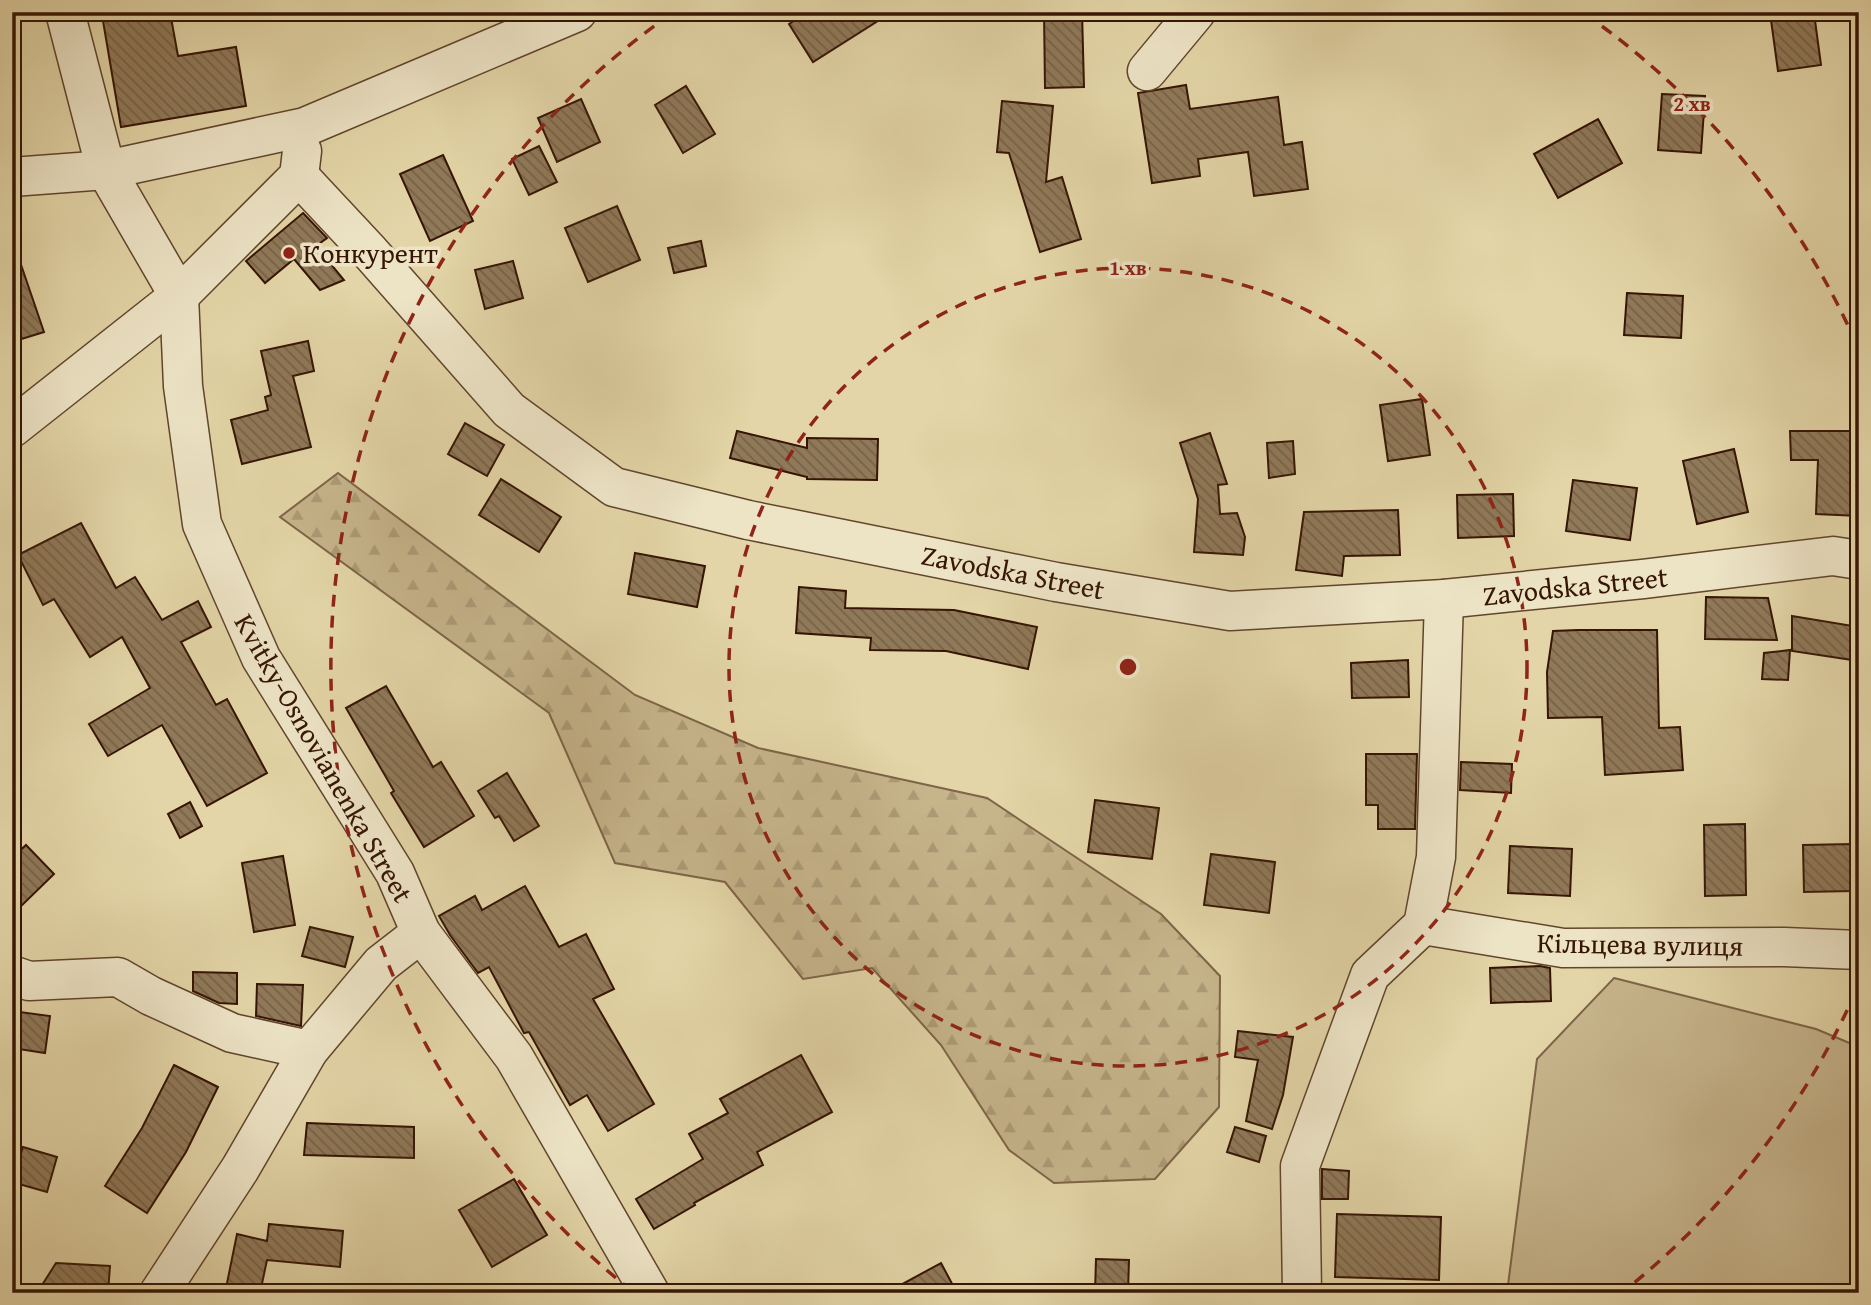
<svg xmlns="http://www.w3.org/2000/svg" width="1871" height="1305" font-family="'Gentium Book Plus',serif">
	<defs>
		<pattern id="forest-firs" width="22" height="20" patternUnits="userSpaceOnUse" patternTransform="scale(1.75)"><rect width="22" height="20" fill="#c6b48b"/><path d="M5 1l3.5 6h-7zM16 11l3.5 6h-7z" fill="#ab9a76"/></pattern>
		<pattern id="building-back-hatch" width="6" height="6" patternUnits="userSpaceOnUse" patternTransform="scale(1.75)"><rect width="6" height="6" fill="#907959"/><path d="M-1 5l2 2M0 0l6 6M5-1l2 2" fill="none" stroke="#766247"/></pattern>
	</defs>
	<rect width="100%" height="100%" fill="#e3d5a7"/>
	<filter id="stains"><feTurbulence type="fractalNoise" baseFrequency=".00286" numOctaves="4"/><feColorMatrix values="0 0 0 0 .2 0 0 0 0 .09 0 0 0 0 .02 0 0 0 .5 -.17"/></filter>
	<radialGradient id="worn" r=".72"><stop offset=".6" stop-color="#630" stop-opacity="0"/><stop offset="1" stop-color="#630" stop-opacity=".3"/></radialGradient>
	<polygon fill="#c6b48b" stroke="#7e6448" stroke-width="2" points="1614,978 1816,1029 1859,1047 1859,1293 1507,1293 1537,1059"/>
	<polygon fill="url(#forest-firs)" stroke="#7e6448" stroke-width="2" points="338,473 635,695 758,748 987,798 1161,914 1220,976 1219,1107 1155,1179 1054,1183 1009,1150 941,1045 872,968 803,979 725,882 615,863 549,713 280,517"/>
	<g fill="url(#building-back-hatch)" stroke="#361504" stroke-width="2">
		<polygon points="119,12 170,12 178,56 236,47 246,106 121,127 102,15"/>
		<polygon points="808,12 892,12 813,62 789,24"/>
		<polygon points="1044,12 1082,12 1084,87 1045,88"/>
		<polygon points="1814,13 1821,65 1778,71 1771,20"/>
		<polygon points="1186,85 1190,109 1278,97 1284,145 1302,142 1308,189 1254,196 1248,152 1198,159 1200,176 1152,183 1138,93"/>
		<polygon points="686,86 715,134 683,153 655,105"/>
		<polygon points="1662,94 1705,96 1701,153 1658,150"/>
		<polygon points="581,99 600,142 557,162 538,118"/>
		<polygon points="1002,101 1053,106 1046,182 1062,177 1081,239 1040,252 1009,153 997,152"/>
		<polygon points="1598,119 1622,163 1558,198 1534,154"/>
		<polygon points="539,146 557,182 529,195 512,159"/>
		<polygon points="443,155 473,221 430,241 400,174"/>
		<polygon points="617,206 640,260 588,282 565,228"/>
		<polygon points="303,213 327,238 316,246 344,280 320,290 294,259 265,283 246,261"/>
		<polygon points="701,241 706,266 674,273 668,248"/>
		<polygon points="17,253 44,332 12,342 12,254"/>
		<polygon points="513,261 523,298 485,309 475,270"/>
		<polygon points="1627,293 1683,296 1681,338 1624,335"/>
		<polygon points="308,341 314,371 293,376 311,447 242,464 231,420 268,410 265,397 271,395 261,351"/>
		<polygon points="1422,399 1430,455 1388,461 1380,405"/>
		<polygon points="465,423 504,445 487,476 448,454"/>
		<polygon points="737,431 807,448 807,438 878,439 877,480 807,479 807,477 730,458"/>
		<polygon points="1790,431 1859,431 1859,516 1816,514 1818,460 1791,460"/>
		<polygon points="1210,433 1227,484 1218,485 1220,514 1237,513 1245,537 1243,555 1194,552 1198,499 1180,443"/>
		<polygon points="1293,441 1295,474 1269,478 1267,443"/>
		<polygon points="1734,449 1748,512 1697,524 1683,461"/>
		<polygon points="501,479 561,517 539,552 479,515"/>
		<polygon points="1573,480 1637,488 1630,540 1566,531"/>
		<polygon points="1513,494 1514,536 1458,538 1457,495"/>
		<polygon points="1398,510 1400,555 1344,556 1342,576 1296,570 1304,512"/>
		<polygon points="81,523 116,588 135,577 162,620 198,601 211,627 181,642 216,705 227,699 267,773 207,806 162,725 108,756 89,724 150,688 122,637 90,657 54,599 43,605 18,555"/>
		<polygon points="635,553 705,566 697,607 628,594"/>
		<polygon points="799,587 846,591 845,608 954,610 1037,627 1028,669 946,651 870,650 871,638 796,633"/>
		<polygon points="1706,597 1768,598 1777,640 1705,639"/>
		<polygon points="1792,616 1859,627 1859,661 1792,651"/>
		<polygon points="1578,630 1657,630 1659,728 1680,727 1683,770 1605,775 1602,717 1548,718 1547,672 1553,631"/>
		<polygon points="1790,650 1788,680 1762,679 1764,653"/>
		<polygon points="1408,660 1409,697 1352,698 1351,663"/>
		<polygon points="386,686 433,767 441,762 474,816 424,847 391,793 394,791 346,708"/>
		<polygon points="1366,754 1417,754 1415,829 1378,829 1378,805 1366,805"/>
		<polygon points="1461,762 1512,764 1511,793 1460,790"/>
		<polygon points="507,773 539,826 514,841 499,816 495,818 478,791"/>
		<polygon points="1095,800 1159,808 1152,859 1088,852"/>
		<polygon points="190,802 202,826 180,838 168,814"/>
		<polygon points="1745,824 1746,895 1705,896 1704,825"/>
		<polygon points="1852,844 1853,891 1804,892 1803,845"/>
		<polygon points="26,845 54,874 12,915 12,858"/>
		<polygon points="1510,846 1572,849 1570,896 1508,893"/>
		<polygon points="1211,854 1275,862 1269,913 1204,905"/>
		<polygon points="283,856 295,925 254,932 242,863"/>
		<polygon points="525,886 559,947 586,934 614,989 593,999 654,1104 608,1131 587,1095 570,1105 529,1032 524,1033 489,967 478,973 450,935 439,916 475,896 482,910"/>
		<polygon points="310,927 353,937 345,967 302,956"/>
		<polygon points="1540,966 1550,968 1551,1001 1491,1003 1490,968"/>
		<polygon points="193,972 237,973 237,1004 219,1003 193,991"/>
		<polygon points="257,984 303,985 301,1026 256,1016"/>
		<polygon points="12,1011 50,1016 45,1053 12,1048"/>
		<polygon points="1238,1031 1293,1037 1283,1095 1272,1129 1246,1121 1258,1060 1235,1057"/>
		<polygon points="801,1055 832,1112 757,1152 763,1165 694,1203 695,1205 654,1229 636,1199 703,1159 689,1134 728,1113 720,1099"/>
		<polygon points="174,1065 218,1087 186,1152 147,1213 105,1186 142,1128"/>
		<polygon points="307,1123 414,1127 414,1158 304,1155"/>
		<polygon points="1235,1127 1266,1136 1259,1162 1227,1152"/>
		<polygon points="23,1147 57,1157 47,1192 12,1182"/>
		<polygon points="1322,1169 1349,1171 1348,1199 1322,1199"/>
		<polygon points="514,1179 547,1235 492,1267 459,1210"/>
		<polygon points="1337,1214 1441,1217 1439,1280 1335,1277"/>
		<polygon points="269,1224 343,1231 340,1267 267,1260 260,1293 225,1293 237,1234 267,1241"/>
		<polygon points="1096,1259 1129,1260 1128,1293 1095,1293"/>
		<polygon points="56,1263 110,1266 108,1293 37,1293"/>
		<polygon points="941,1263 957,1293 886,1293"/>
	</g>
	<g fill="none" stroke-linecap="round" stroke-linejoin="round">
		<defs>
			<g id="minor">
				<polyline points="65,12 106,170 179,296 183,386 202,524 261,658 395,873 421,933 514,1057 650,1293"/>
				<polyline points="1147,71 1196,12"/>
				<polyline points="299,176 370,252 509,410 614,487 748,520 1056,582 1230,611 1444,599 1643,579 1833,556 1859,560"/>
				<polyline points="12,177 106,170 305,127 577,12"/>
				<polyline points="12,428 179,296 299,176 302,151"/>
				<polyline points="1423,925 1563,948 1784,947 1859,950"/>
				<polyline points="12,975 29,981 118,977 151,996 232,1033 309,1050"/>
				<polyline points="159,1293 240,1169 309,1050 381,964 421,933"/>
				<polyline points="1302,1293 1300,1166 1370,975 1423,925 1436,857 1444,599"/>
			</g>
		</defs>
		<use href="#minor" stroke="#61452d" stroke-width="41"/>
		<use href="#minor" stroke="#ede4c6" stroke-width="38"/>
	</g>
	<g fill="none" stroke="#8f2418" stroke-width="3.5" stroke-dasharray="12 9">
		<circle cx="1128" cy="667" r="399"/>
		<path d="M1856 991A797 797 0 0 1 1624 1291M632 1291A797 797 0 0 1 671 14M1585 14A797 797 0 0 1 1856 343"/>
	</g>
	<circle fill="#8f2418" stroke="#ede4c6" stroke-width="2.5" cx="289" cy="253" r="7"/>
	<g text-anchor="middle" stroke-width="7" stroke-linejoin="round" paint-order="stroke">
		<g font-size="28" fill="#361504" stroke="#ede4c6" text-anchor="start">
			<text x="303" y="263">Конкурент</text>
		</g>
		<g font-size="28" fill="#361504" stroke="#ede4c6">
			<text transform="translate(1013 572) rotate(11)" y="10">Zavodska Street</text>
			<text transform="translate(1575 586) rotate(-6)" y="10">Zavodska Street</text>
			<text transform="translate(324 758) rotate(60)" y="10">Kvitky-Osnovianenka Street</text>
			<text transform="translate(1640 944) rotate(1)" y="10">Кільцева вулиця</text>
		</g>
	</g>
	<circle cx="1128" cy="667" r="10" fill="#8f2418" stroke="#ede4c6" stroke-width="3.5"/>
	<g font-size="21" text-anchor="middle" font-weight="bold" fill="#8f2418" stroke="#ede4c6" stroke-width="7" stroke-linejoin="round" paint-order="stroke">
		<text x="1692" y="111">2 хв</text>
		<text x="1128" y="275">1 хв</text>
	</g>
	<rect width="1871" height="1305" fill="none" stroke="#e3d5a7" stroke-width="42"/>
	<rect x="14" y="14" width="1843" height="1277" fill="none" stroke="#361504" stroke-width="3.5"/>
	<rect x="21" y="21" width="1829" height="1263" fill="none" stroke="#361504" stroke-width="2"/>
	<rect width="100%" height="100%" filter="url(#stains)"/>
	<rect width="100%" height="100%" fill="url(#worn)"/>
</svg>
